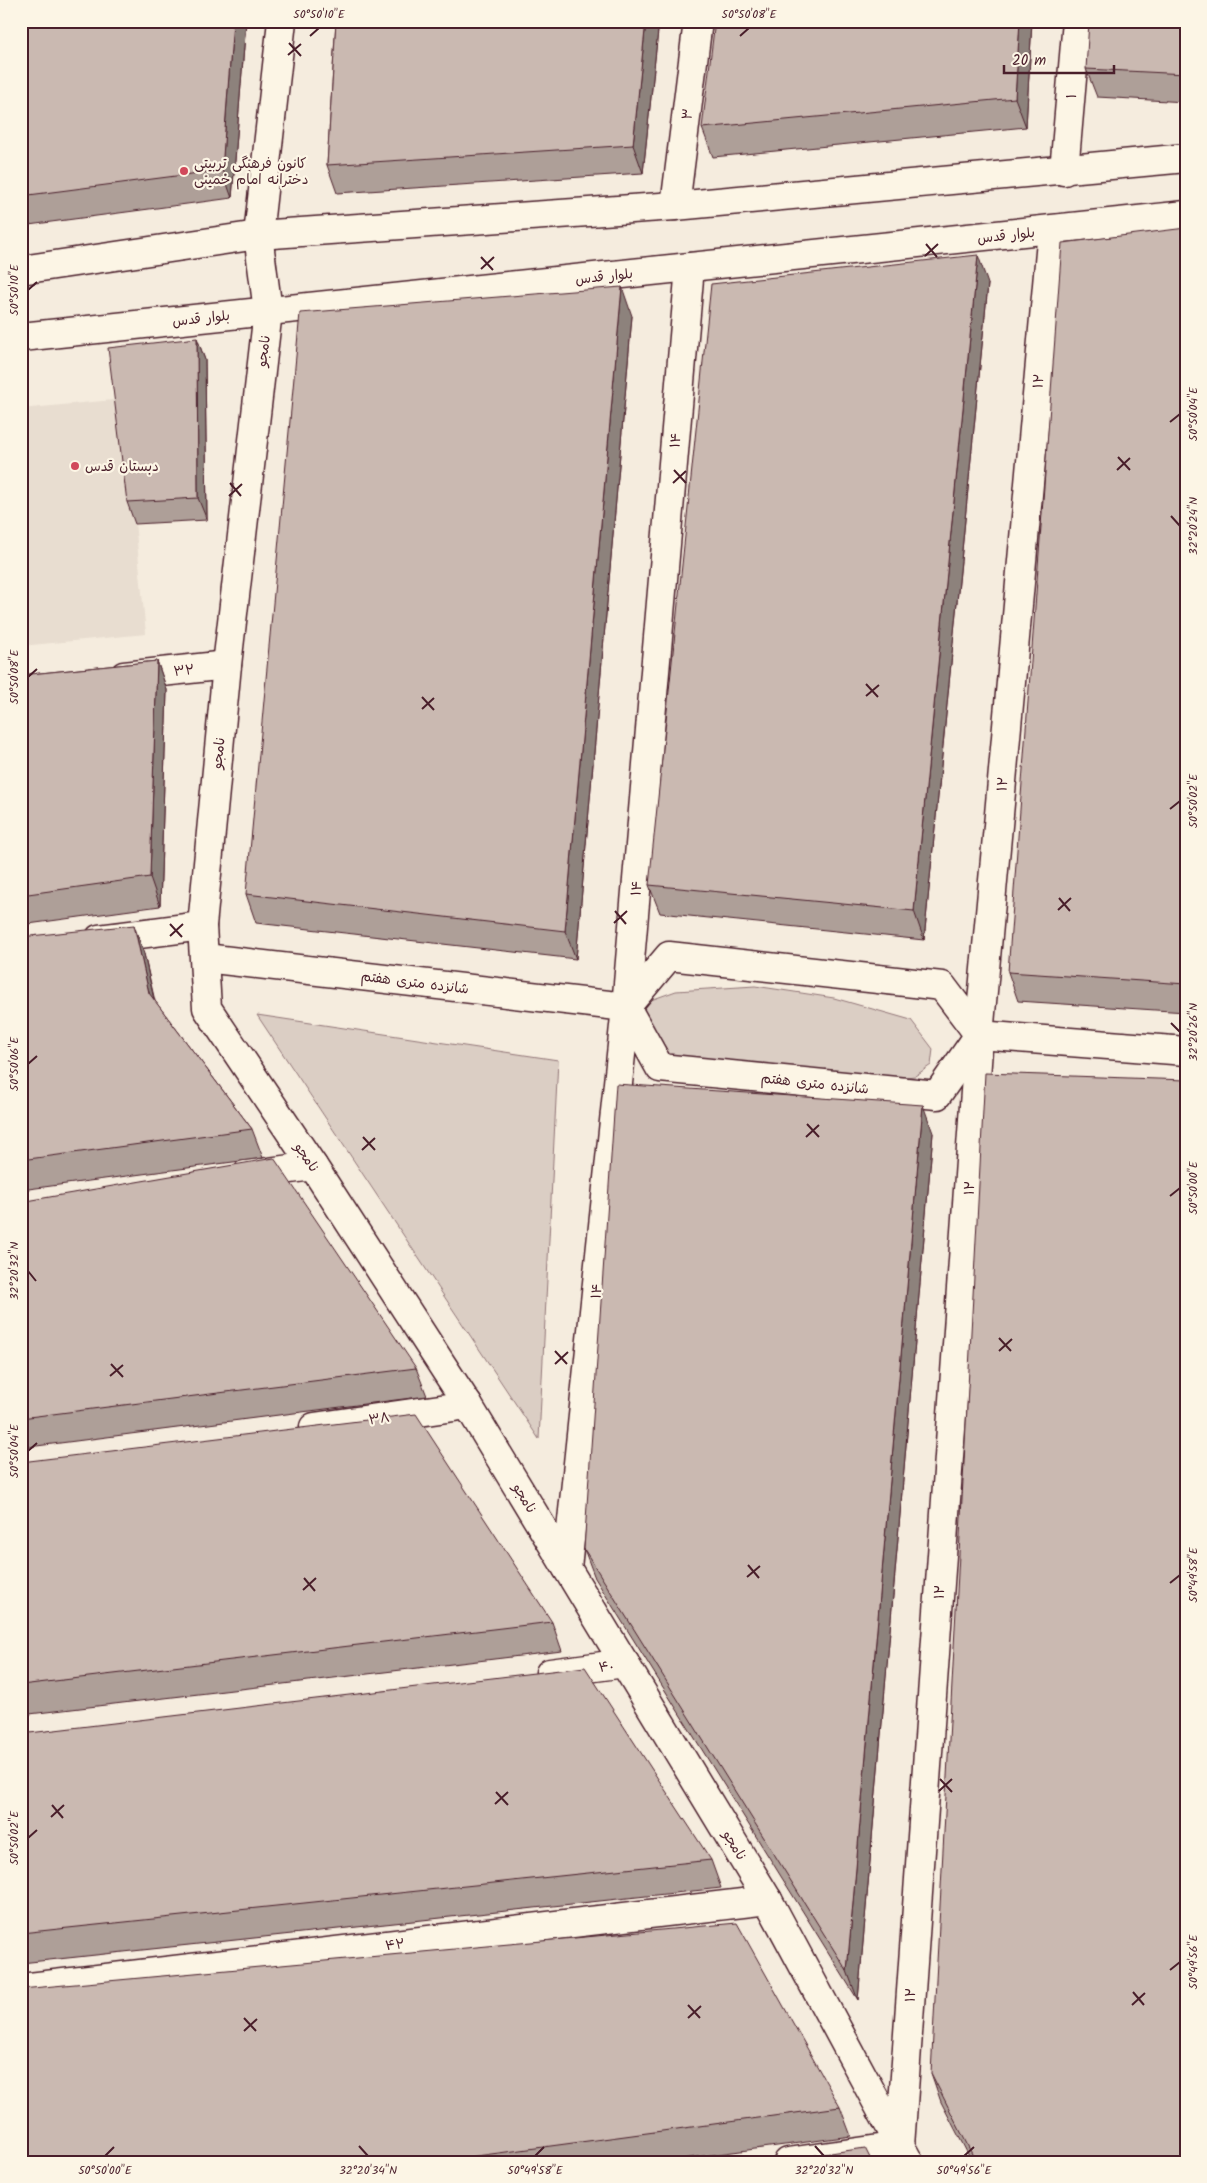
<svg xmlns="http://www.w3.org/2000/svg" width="1207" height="2183" font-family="Kalam,'Playpen Sans Arabic',sans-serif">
	<rect width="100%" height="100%" fill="#f5ecde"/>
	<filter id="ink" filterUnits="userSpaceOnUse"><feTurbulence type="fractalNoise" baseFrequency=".02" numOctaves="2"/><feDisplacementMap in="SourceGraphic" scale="10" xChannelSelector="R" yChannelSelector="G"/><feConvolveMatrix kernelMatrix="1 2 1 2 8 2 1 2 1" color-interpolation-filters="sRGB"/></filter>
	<g filter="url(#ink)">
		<polygon fill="#e8ddd0" points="123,399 146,634 21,646 21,409"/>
		<g fill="#dbcec4" stroke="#927678">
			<polygon points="755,986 834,998 911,1020 933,1049 931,1065 915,1076 886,1079 693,1063 658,1051 637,1005 676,991"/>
			<polygon points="257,1015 558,1060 539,1439"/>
		</g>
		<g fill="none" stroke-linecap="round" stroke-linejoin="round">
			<defs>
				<g id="minor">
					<polyline points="1064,171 1077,21"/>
					<polyline points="675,206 698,21"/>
					<polyline points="258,235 268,311 227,665 202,926 207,1008 313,1166 468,1405 768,1900 909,2162"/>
					<polyline points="124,676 227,665"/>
					<polyline points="99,939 202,926"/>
					<polyline points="205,958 626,1007"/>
					<polyline points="626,1007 669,956 942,986 979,1035 1186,1051"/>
					<polyline points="626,1007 660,1068 937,1095 979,1035"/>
					<polyline points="245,1175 313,1166"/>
					<polyline points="314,1427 468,1405"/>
					<polyline points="567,1568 626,1007 690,267"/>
					<polyline points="550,1673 625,1663"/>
					<polyline points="21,1988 768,1900"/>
					<polyline points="788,2162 900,2146 979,1035 1052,230"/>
				</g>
				<polyline id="tertiary" points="258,235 282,21"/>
				<g id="secondary">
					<polyline points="21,270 258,235 675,206 1186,158"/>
					<polyline points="21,337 1186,215"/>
				</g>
			</defs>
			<use href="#minor" stroke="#4a1f2b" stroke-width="31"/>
			<use href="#tertiary" stroke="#4a1f2b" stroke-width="31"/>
			<use href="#secondary" stroke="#4a1f2b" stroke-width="31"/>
			<use href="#minor" stroke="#fcf5e5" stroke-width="28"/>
			<use href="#tertiary" stroke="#fcf5e5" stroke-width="28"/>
			<use href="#secondary" stroke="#fcf5e5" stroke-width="28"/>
		</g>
		<g fill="#ae9f98" stroke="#4a1f2b">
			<polygon points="21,21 246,21 232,198 21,226"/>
			<polygon points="336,21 659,21 643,173 337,193 327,165"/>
			<polygon points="1032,21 1026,127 713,157 702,128"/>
			<polygon points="1186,21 1186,102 1097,97 1086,69"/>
			<polygon points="1186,228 1186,1012 1018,1001 1008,972"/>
			<polygon points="988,284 924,940 660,913 649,885"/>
			<polygon points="632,316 576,959 256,923 246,894"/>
			<polygon points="197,338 205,360 207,520 135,524 127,502"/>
			<polygon points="157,661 167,690 160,906 21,925 21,675"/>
			<polygon points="21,937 144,954 155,1001 252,1129 263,1158 21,1190"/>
			<polygon points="933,1133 858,2000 595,1578 584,1549"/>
			<polygon points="21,1202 416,1368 427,1396 21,1448"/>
			<polygon points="21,1462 552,1622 562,1651 21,1715"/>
			<polygon points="21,1734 711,1860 721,1888 21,1963"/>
			<polygon points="931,2073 1186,2162 972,2162 941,2102"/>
			<polygon points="840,2107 851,2136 659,2162 21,2162"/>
		</g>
		<g fill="#8d827c" stroke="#4a1f2b">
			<polygon points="233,21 246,21 232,198 222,170"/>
			<polygon points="646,21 659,21 643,173 633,145"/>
			<polygon points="1020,21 1032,21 1026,127 1015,98"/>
			<polygon points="978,255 988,284 924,940 914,911"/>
			<polygon points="622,287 632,316 576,959 565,931"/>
			<polygon points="197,338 205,360 207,520 198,498"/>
			<polygon points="157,661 167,690 160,906 150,877"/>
			<polygon points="134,925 144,954 159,1022 149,993"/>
			<polygon points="923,1105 933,1133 858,2000 847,1971"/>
		</g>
		<g fill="#cab9b1" stroke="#4a1f2b">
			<polygon points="21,21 233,21 222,170 21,196"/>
			<polygon points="336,21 646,21 633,145 327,165"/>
			<polygon points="715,21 1020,21 1015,98 702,128"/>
			<polygon points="1089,21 1186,21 1186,74 1086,69"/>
			<polygon points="1186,228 1186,984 1008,972 1062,243"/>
			<polygon points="978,255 914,911 649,885 711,284"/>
			<polygon points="622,287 565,931 246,894 300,313"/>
			<polygon points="197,338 198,498 127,502 108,348"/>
			<polygon points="157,661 150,877 21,895 21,675"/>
			<polygon points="134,925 149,993 252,1129 21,1160 21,937"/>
			<polygon points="985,1073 1186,1080 1186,2162 976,2162 931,2073"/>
			<polygon points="616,1084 923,1105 847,1971 584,1549"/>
			<polygon points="274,1158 416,1368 21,1418 21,1202"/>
			<polygon points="416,1414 552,1622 21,1685 21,1462"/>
			<polygon points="585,1667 711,1860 21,1933 21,1734"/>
			<polygon points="737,1923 840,2107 432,2162 21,2162 21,1989"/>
			<polygon points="865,2148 872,2162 769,2162"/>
		</g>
	</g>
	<path fill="none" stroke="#4a1f2b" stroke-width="2" d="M310 36 319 28M740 36 749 28M289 43 301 56M288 55 301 44M926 244 937 257M925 256 938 244M481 257 493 270M481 269 494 257M28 290 37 282M1170 422 1180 414M1118 457 1130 470M674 470 686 483M1117 470 1130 458M230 483 241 496M673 483 686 471M229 496 242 484M1171 516 1180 526M28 677 37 669M866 684 878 697M866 696 879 685M422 697 434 710M422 709 434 698M1170 809 1180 801M1059 898 1070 911M1058 910 1071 898M615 911 626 924M614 923 627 911M170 924 182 937M170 936 183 924M1171 1023 1180 1032M28 1064 37 1056M807 1124 819 1137M363 1137 375 1150M806 1137 819 1125M362 1150 375 1138M1170 1196 1180 1188M28 1271 36 1281M999 1338 1011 1351M555 1351 567 1364M999 1351 1012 1339M111 1364 123 1377M555 1364 568 1352M110 1376 123 1365M28 1451 37 1443M748 1565 759 1578M747 1577 760 1566M304 1578 315 1591M1170 1583 1180 1575M303 1590 316 1578M940 1779 952 1792M939 1791 952 1779M496 1792 508 1805M495 1804 508 1792M52 1805 63 1818M51 1817 64 1805M28 1838 37 1830M1170 1970 1180 1962M1133 1992 1144 2005M688 2005 700 2018M1132 2005 1145 1993M244 2018 256 2031M688 2018 701 2006M244 2031 257 2019M359 2146 368 2156M815 2146 824 2156M105 2156 114 2147M535 2156 544 2147M964 2156 974 2147"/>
	<g fill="#d1495b" stroke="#fcf5e5" stroke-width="2">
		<circle cx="184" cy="171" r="5"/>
		<circle cx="75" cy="466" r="5"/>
	</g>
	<g text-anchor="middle" stroke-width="4.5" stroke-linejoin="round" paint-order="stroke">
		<g font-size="14" fill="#4a1f2b" stroke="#fcf5e5">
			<text transform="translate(1071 96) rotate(-85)" y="5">۱</text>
			<text transform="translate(687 114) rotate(-83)" y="5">۳</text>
			<text transform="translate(1006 235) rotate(-6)" y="5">بلوار قدس</text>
			<text transform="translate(604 276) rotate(-6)" y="5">بلوار قدس</text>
			<text transform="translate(201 318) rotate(-6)" y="5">بلوار قدس</text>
			<text transform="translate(263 351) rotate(-83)" y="5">نامجو</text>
			<text transform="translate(1038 381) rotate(-85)" y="5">۱۲</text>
			<text transform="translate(675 440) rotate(-85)" y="5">۱۴</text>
			<text transform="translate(184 670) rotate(-6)" y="5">۳۲</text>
			<text transform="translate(218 753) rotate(-84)" y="5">نامجو</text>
			<text transform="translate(1002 784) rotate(-85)" y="5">۱۲</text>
			<text transform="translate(636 888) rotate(-85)" y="5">۱۴</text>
			<text transform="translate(415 982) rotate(7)" y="5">شانزده متری هفتم</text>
			<text transform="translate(815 1083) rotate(6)" y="5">شانزده متری هفتم</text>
			<text transform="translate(307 1157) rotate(56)" y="5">نامجو</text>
			<text transform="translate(969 1188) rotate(-86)" y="5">۱۲</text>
			<text transform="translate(596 1291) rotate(-84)" y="5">۱۴</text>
			<text transform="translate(379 1418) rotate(-8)" y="5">۳۸</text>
			<text transform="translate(525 1498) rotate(59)" y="5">نامجو</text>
			<text transform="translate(939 1592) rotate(-86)" y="5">۱۲</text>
			<text transform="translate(606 1666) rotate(-8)" y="5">۴۰</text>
			<text transform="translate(735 1845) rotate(59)" y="5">نامجو</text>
			<text transform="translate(395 1944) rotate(-7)" y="5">۴۲</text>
			<text transform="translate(910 1995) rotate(-86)" y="5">۱۲</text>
		</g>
		<g font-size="14" fill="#4a1f2b" stroke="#fcf5e5" text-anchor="start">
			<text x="194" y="168">کانون فرهنگی تربیتی<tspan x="194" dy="16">دخترانه امام خمینی</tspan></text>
			<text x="85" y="471">دبستان قدس</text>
		</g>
	</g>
	<rect width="1207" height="2183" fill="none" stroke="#fcf5e5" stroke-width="55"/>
	<path d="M1004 65v8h110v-8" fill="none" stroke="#4a1f2b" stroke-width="2.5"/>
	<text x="1012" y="65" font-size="15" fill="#4a1f2b" stroke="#fcf5e5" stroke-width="4" paint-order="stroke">20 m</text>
	<rect x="28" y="28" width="1152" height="2128" fill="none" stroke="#4a1f2b" stroke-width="2"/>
	<g font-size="12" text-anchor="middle" fill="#4a1f2b">
		<text x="319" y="18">50°50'10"E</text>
		<text x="749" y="18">50°50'08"E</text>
		<text transform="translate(14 290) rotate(-90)" y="4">50°50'10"E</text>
		<text transform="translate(1193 414) rotate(-90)" y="4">50°50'04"E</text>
		<text transform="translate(1193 526) rotate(-90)" y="4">32°20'24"N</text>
		<text transform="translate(14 677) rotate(-90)" y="4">50°50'08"E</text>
		<text transform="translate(1193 801) rotate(-90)" y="4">50°50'02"E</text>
		<text transform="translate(1193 1032) rotate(-90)" y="4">32°20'26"N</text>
		<text transform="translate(14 1064) rotate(-90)" y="4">50°50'06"E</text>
		<text transform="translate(1193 1188) rotate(-90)" y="4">50°50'00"E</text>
		<text transform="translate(14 1271) rotate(-90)" y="4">32°20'32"N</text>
		<text transform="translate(14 1451) rotate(-90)" y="4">50°50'04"E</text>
		<text transform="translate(1193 1575) rotate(-90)" y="4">50°49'58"E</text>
		<text transform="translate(14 1838) rotate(-90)" y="4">50°50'02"E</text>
		<text transform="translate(1193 1962) rotate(-90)" y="4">50°49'56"E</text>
		<text x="105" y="2174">50°50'00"E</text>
		<text x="368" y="2174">32°20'34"N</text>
		<text x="535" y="2174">50°49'58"E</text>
		<text x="824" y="2174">32°20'32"N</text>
		<text x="964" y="2174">50°49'56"E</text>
	</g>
</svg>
